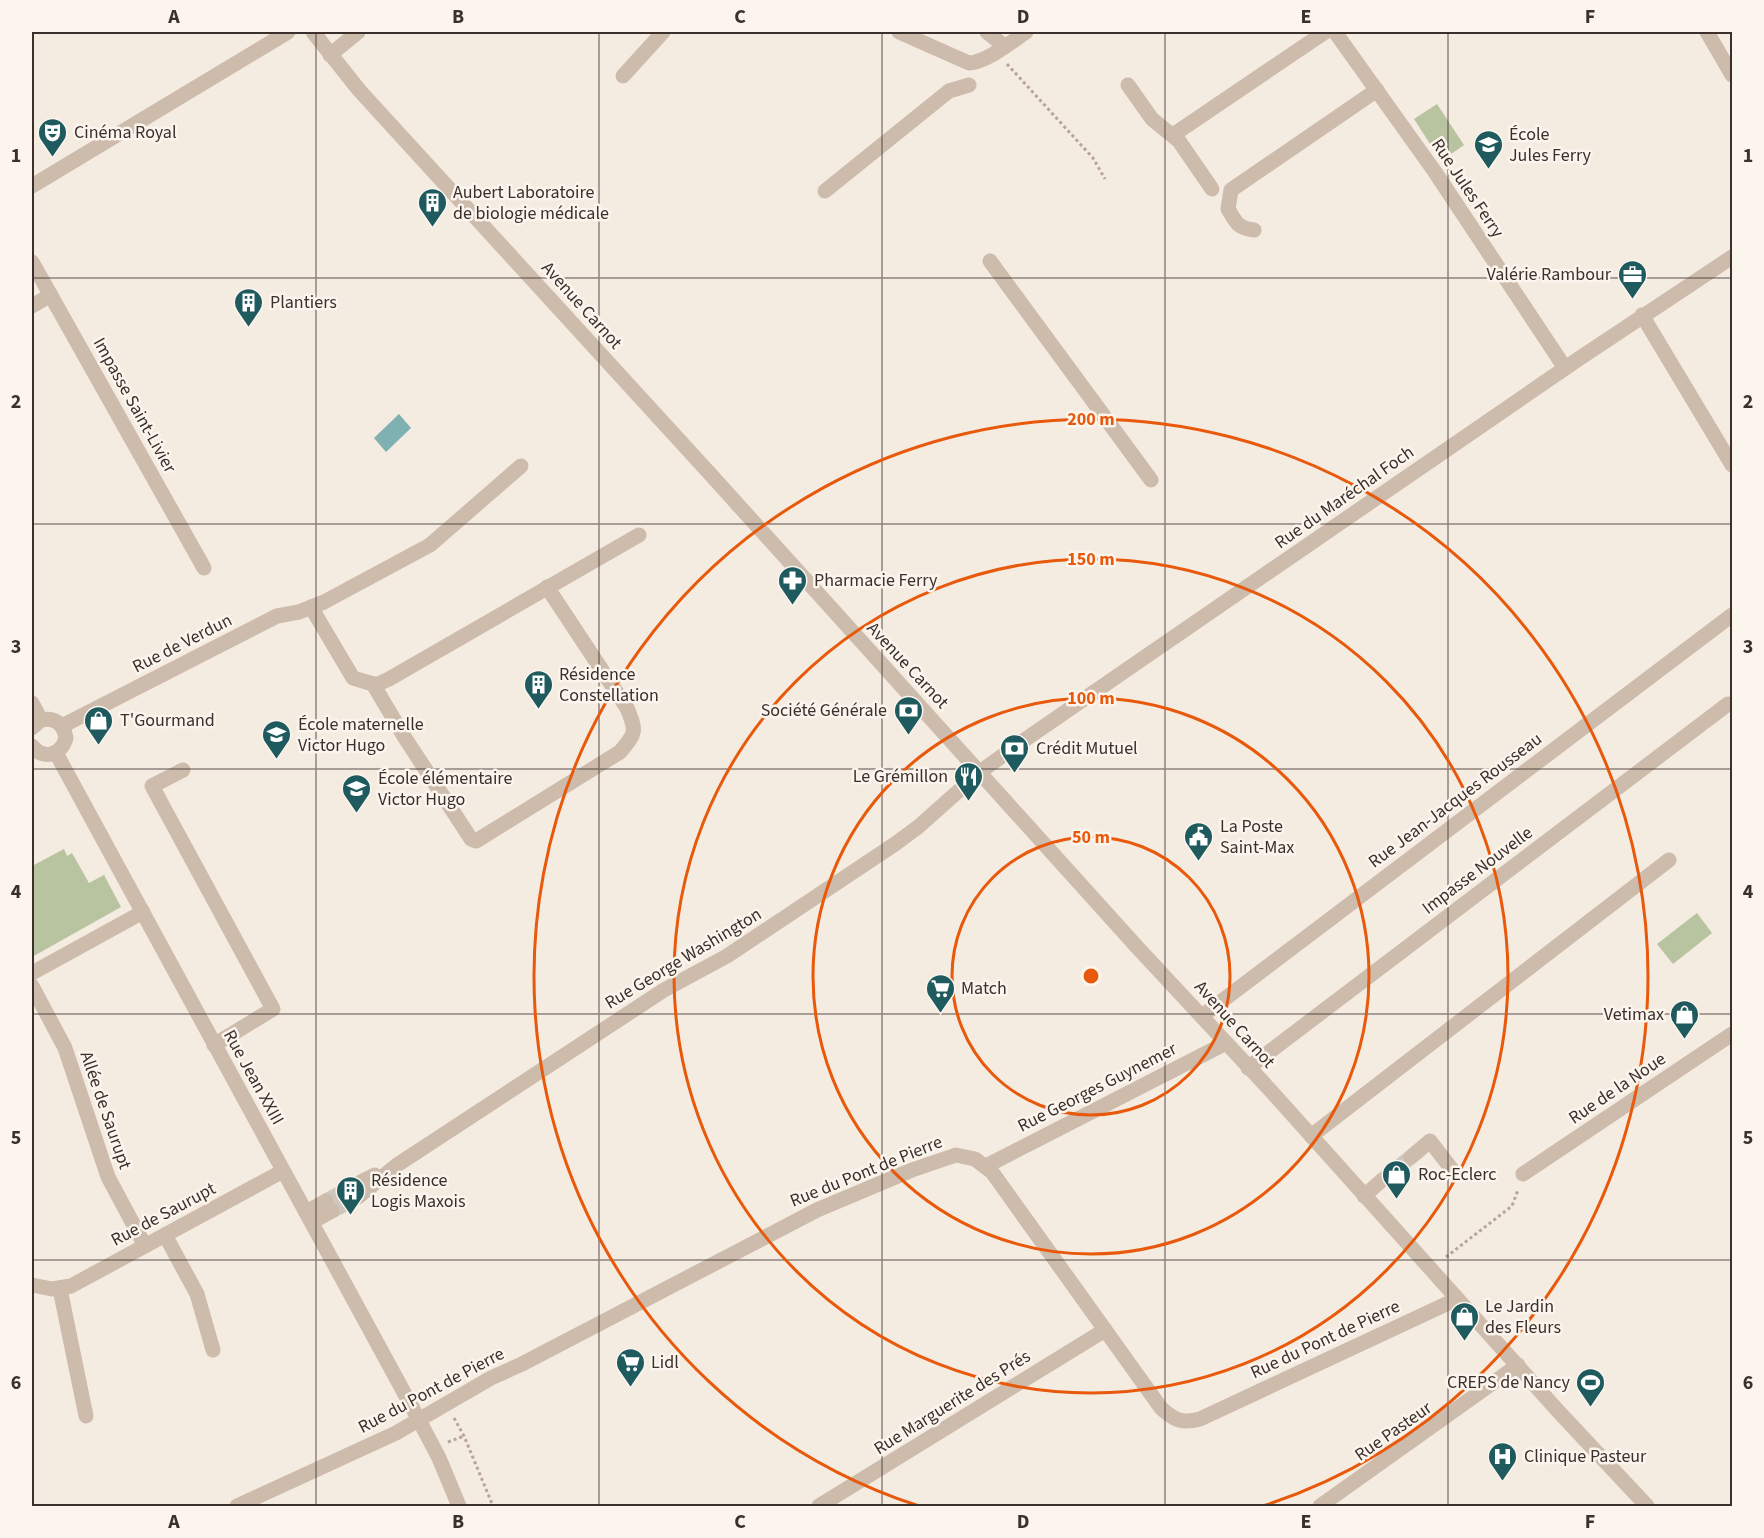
<svg xmlns="http://www.w3.org/2000/svg" width="1764" height="1538" font-family="'Source Sans 3',sans-serif">
	<rect width="100%" height="100%" fill="#f4ebe1"/>
	<g fill="#b8c4a0">
		<polygon points="1437,104 1464,145 1441,161 1414,119"/>
		<polygon points="64,849 67,856 72,853 89,883 104,875 121,907 32,957 32,866"/>
		<polygon points="1697,913 1712,933 1673,964 1657,944"/>
	</g>
	<polygon fill="#7fb0b2" points="399,414 411,428 386,452 374,438"/>
	<g fill="none" stroke-linecap="round" stroke-linejoin="round">
		<g stroke="#cfc6bd" stroke-width="15" stroke-dasharray="15 8" stroke-linecap="butt">
			<polyline points="1381,1181 1411,1157"/>
			<polyline points="326,1201 353,1186"/>
			<polyline points="332,1211 358,1197"/>
		</g>
		<g stroke="#b9a596" stroke-width="3" stroke-dasharray="3 3" stroke-linecap="butt">
			<polyline points="1007,64 1093,158 1105,179"/>
			<polyline points="1446,1257 1512,1206 1518,1190"/>
			<polyline points="454,1418 464,1436 493,1506"/>
			<polyline points="448,1442 464,1436"/>
		</g>
		<g stroke="#cdbbac" stroke-width="15">
			<polyline points="313,32 359,90 712,476 1137,947 1271,1091 1559,1412 1647,1506"/>
			<path d="M899 32 969 63C987 62 1011 42 1026 32"/>
			<polyline points="987,32 1004,46"/>
			<polyline points="1335,32 1435,172 1565,368"/>
			<polyline points="1707,32 1732,75"/>
			<polyline points="330,55 358,32"/>
			<polyline points="623,76 663,32"/>
			<polyline points="1128,85 1152,119 1179,141 1212,189"/>
			<polyline points="1173,135 1325,32"/>
			<polyline points="32,186 288,32"/>
			<polyline points="825,191 949,91 969,85"/>
			<path d="M1254 230C1237 228 1236 222 1228 209L1231 190 1377 90"/>
			<polyline points="990,261 1151,480"/>
			<polyline points="32,262 204,568"/>
			<polyline points="32,306 51,295"/>
			<polyline points="1642,315 1732,465"/>
			<polyline points="311,607 353,678 373,684 378,684 389,679 639,535"/>
			<path d="M373 684 405 738 471 839 476 841 620 752C636 733 637 732 627 708L547 587"/>
			<polyline points="32,703 41,720"/>
			<polyline points="62,726 277,616 299,612 324,602 430,545 521,466"/>
			<path d="M32 728 41 720C55 717 64 724 66 738 61 756 43 760 32 746"/>
			<polyline points="56,753 419,1420 439,1458 459,1506"/>
			<polyline points="183,770 152,786 273,1009 214,1045"/>
			<polyline points="32,973 143,912"/>
			<polyline points="32,986 65,1048 108,1177 145,1246"/>
			<polyline points="1202,1016 1732,615"/>
			<polyline points="1248,1068 1728,704"/>
			<polyline points="1311,1136 1669,860"/>
			<polyline points="1411,1157 1430,1141 1454,1172"/>
			<polyline points="986,1166 1226,1043"/>
			<polyline points="1523,1174 1732,1034"/>
			<polyline points="353,1186 375,1175"/>
			<polyline points="1364,1196 1381,1181"/>
			<polyline points="358,1197 397,1165 664,990 727,956 895,844 918,827 980,772 1020,743 1577,360 1732,257"/>
			<polyline points="306,1212 326,1201"/>
			<polyline points="312,1222 332,1211"/>
			<polyline points="165,1235 197,1294 213,1350"/>
			<polyline points="32,1285 52,1289 71,1286 283,1171"/>
			<polyline points="60,1289 86,1416"/>
			<path d="M237 1506 396 1433 491 1378 522 1364 817 1210 912 1170 956 1155 975 1159 992 1172 1161 1408C1174 1420 1182 1424 1200 1419L1457 1299"/>
			<polyline points="819,1506 1105,1330"/>
			<polyline points="1320,1506 1518,1365"/>
		</g>
	</g>
	<path fill="none" stroke="#3b302b" stroke-width="1.5" stroke-opacity="0.55" d="M316 32V1506M599 32V1506M882 32V1506M1165 32V1506M1448 32V1506M32 278H1732M32 524H1732M32 769H1732M32 1014H1732M32 1260H1732"/>
	<g fill="none" stroke="#e8590c" stroke-width="3">
		<circle cx="1091" cy="976" r="139"/>
		<circle cx="1091" cy="976" r="278"/>
		<circle cx="1091" cy="976" r="417"/>
		<path d="M919 1506A557 557 0 1 1 1263 1506"/>
	</g>
	<defs>
		<symbol id="theatre-pin" viewBox="-11 -11 22 30"><path d="M0 17L-7.5 6A9.5 9.5 0 1 1 7.5 6Z" fill="#1f5a5e" stroke="#fbf5ee"/><path d="M-5-5.5Q0-4 5-5.5V0Q5 5 0 6Q-5 5-5 0ZM-3.3-2.5H-1v1.5H-3.3ZM1-2.5H3.3v1.5H1ZM-2.8 1Q0 5.5 2.8 1Z" fill="#fff"/></symbol>
		<symbol id="school-pin" viewBox="-11 -11 22 30"><path d="M0 17L-7.5 6A9.5 9.5 0 1 1 7.5 6Z" fill="#1f5a5e" stroke="#fbf5ee"/><path d="M0-5L7-2L0 1L-7-2ZM-4 1L0 2.5L4 1V4Q0 6-4 4Z" fill="#fff"/></symbol>
		<symbol id="building-pin" viewBox="-11 -11 22 30"><path d="M0 17L-7.5 6A9.5 9.5 0 1 1 7.5 6Z" fill="#1f5a5e" stroke="#fbf5ee"/><path d="M-4-6H4V6H1V3H-1V6H-4ZM-2.5-4.3h1.7v1.8h-1.7ZM.8-4.3h1.7v1.8H.8ZM-2.5-1h1.7V.8h-1.7ZM.8-1h1.7V.8H.8Z" fill="#fff"/></symbol>
		<symbol id="office-pin" viewBox="-11 -11 22 30"><path d="M0 17L-7.5 6A9.5 9.5 0 1 1 7.5 6Z" fill="#1f5a5e" stroke="#fbf5ee"/><path d="M-6-3h4V-5.5h4V-3h4V5H-6ZM-1-4.5V-3h2v-1.5ZM-6 0V1H6V0Z" fill="#fff"/></symbol>
		<symbol id="pharmacy-pin" viewBox="-11 -11 22 30"><path d="M0 17L-7.5 6A9.5 9.5 0 1 1 7.5 6Z" fill="#1f5a5e" stroke="#fbf5ee"/><path d="M-2-6h4v4h4v4h-4v4h-4v-4h-4v-4h4Z" fill="#fff"/></symbol>
		<symbol id="bank-pin" viewBox="-11 -11 22 30"><path d="M0 17L-7.5 6A9.5 9.5 0 1 1 7.5 6Z" fill="#1f5a5e" stroke="#fbf5ee"/><path d="M-6-4H6V4H-6ZM0-2.3a2.3 2.3 0 1 0 0 4.6a2.3 2.3 0 1 0 0-4.6Z" fill="#fff"/></symbol>
		<symbol id="shop-pin" viewBox="-11 -11 22 30"><path d="M0 17L-7.5 6A9.5 9.5 0 1 1 7.5 6Z" fill="#1f5a5e" stroke="#fbf5ee"/><path d="M-5-2.5h2.3a2.7 3.5 0 0 1 5.4 0H5L5.5 6h-11ZM-1.5-2.5h3a1.5 2.3 0 0 0-3 0Z" fill="#fff"/></symbol>
		<symbol id="restaurant-pin" viewBox="-11 -11 22 30"><path d="M0 17L-7.5 6A9.5 9.5 0 1 1 7.5 6Z" fill="#1f5a5e" stroke="#fbf5ee"/><path d="M-5-6h1v4h1v-4h1v4h1v-4h1v5L-1.5 .5V6h-2V.5L-5-1ZM5-6V6H3V1.5H1.5Q1.5-4 5-6Z" fill="#fff"/></symbol>
		<symbol id="civic-pin" viewBox="-11 -11 22 30"><path d="M0 17L-7.5 6A9.5 9.5 0 1 1 7.5 6Z" fill="#1f5a5e" stroke="#fbf5ee"/><path d="M-.6-6.5H3V-4.5H.6V-3L4-1V1h2V6H-6V1h2V-1L-.6-3ZM-1.2 2.5V6h2.4V2.5Z" fill="#fff"/></symbol>
		<symbol id="supermarket-pin" viewBox="-11 -11 22 30"><path d="M0 17L-7.5 6A9.5 9.5 0 1 1 7.5 6Z" fill="#1f5a5e" stroke="#fbf5ee"/><path d="M-6-5.5h2.5l.6 2H6L4.5 2H-2.5L-4.4-4H-6ZM-1.5 3.2a1.3 1.3 0 1 0 .1 0ZM3 3.2a1.3 1.3 0 1 0 .1 0Z" fill="#fff"/></symbol>
		<symbol id="stadium-pin" viewBox="-11 -11 22 30"><path d="M0 17L-7.5 6A9.5 9.5 0 1 1 7.5 6Z" fill="#1f5a5e" stroke="#fbf5ee"/><path d="M0-5a6.5 5 0 1 0 0 10a6.5 5 0 1 0 0-10ZM-3.5-1.8h7v3.6h-7Z" fill="#fff"/></symbol>
		<symbol id="hospital-pin" viewBox="-11 -11 22 30"><path d="M0 17L-7.5 6A9.5 9.5 0 1 1 7.5 6Z" fill="#1f5a5e" stroke="#fbf5ee"/><path d="M-5-5h3v3.5h4V-5h3V5h-3V1.5h-4V5h-3Z" fill="#fff"/></symbol>
	</defs>
	<g fill-rule="evenodd">
		<use href="#theatre-pin" x="36" y="116" width="33" height="45"/>
		<use href="#school-pin" x="1472" y="128" width="33" height="45"/>
		<use href="#building-pin" x="416" y="186" width="33" height="45"/>
		<use href="#office-pin" x="1616" y="258" width="33" height="45"/>
		<use href="#building-pin" x="232" y="286" width="33" height="45"/>
		<use href="#pharmacy-pin" x="776" y="564" width="33" height="45"/>
		<use href="#building-pin" x="522" y="668" width="33" height="45"/>
		<use href="#bank-pin" x="892" y="694" width="33" height="45"/>
		<use href="#shop-pin" x="82" y="704" width="33" height="45"/>
		<use href="#school-pin" x="260" y="718" width="33" height="45"/>
		<use href="#bank-pin" x="998" y="732" width="33" height="45"/>
		<use href="#restaurant-pin" x="952" y="760" width="33" height="45"/>
		<use href="#school-pin" x="340" y="772" width="33" height="45"/>
		<use href="#civic-pin" x="1182" y="820" width="33" height="45"/>
		<use href="#supermarket-pin" x="924" y="972" width="33" height="45"/>
		<use href="#shop-pin" x="1668" y="998" width="33" height="45"/>
		<use href="#shop-pin" x="1380" y="1158" width="33" height="45"/>
		<use href="#building-pin" x="334" y="1174" width="33" height="45"/>
		<use href="#shop-pin" x="1448" y="1300" width="33" height="45"/>
		<use href="#supermarket-pin" x="614" y="1346" width="33" height="45"/>
		<use href="#stadium-pin" x="1574" y="1366" width="33" height="45"/>
		<use href="#hospital-pin" x="1486" y="1440" width="33" height="45"/>
	</g>
	<g text-anchor="middle" stroke-width="5" stroke-linejoin="round" paint-order="stroke">
		<g font-size="18" fill="#3b302b" stroke="#fbf5ee" text-anchor="start">
			<text x="74" y="138">Cinéma Royal</text>
			<text x="1509" y="140">École<tspan x="1509" dy="21">Jules Ferry</tspan></text>
			<text x="453" y="198">Aubert Laboratoire<tspan x="453" dy="21">de biologie médicale</tspan></text>
			<text x="1611" y="280" text-anchor="end">Valérie Rambour</text>
			<text x="270" y="308">Plantiers</text>
			<text x="814" y="586">Pharmacie Ferry</text>
			<text x="559" y="680">Résidence<tspan x="559" dy="21">Constellation</tspan></text>
			<text x="887" y="716" text-anchor="end">Société Générale</text>
			<text x="120" y="726">T'Gourmand</text>
			<text x="298" y="730">École maternelle<tspan x="298" dy="21">Victor Hugo</tspan></text>
			<text x="1036" y="754">Crédit Mutuel</text>
			<text x="948" y="782" text-anchor="end">Le Grémillon</text>
			<text x="378" y="784">École élémentaire<tspan x="378" dy="21">Victor Hugo</tspan></text>
			<text x="1220" y="832">La Poste<tspan x="1220" dy="21">Saint-Max</tspan></text>
			<text x="961" y="994">Match</text>
			<text x="1664" y="1020" text-anchor="end">Vetimax</text>
			<text x="1418" y="1180">Roc-Eclerc</text>
			<text x="371" y="1186">Résidence<tspan x="371" dy="21">Logis Maxois</tspan></text>
			<text x="1485" y="1312">Le Jardin<tspan x="1485" dy="21">des Fleurs</tspan></text>
			<text x="651" y="1368">Lidl</text>
			<text x="1570" y="1388" text-anchor="end">CREPS de Nancy</text>
			<text x="1524" y="1462">Clinique Pasteur</text>
		</g>
		<g font-size="18" fill="#3b302b" stroke="#fbf5ee">
			<text transform="translate(1468 188) rotate(56)" y="6">Rue Jules Ferry</text>
			<text transform="translate(582 305) rotate(48)" y="6">Avenue Carnot</text>
			<text transform="translate(135 405) rotate(61)" y="6">Impasse Saint-Livier</text>
			<text transform="translate(1344 497) rotate(-35)" y="6">Rue du Maréchal Foch</text>
			<text transform="translate(182 643) rotate(-27)" y="6">Rue de Verdun</text>
			<text transform="translate(908 665) rotate(47)" y="6">Avenue Carnot</text>
			<text transform="translate(1455 800) rotate(-37)" y="6">Rue Jean-Jacques Rousseau</text>
			<text transform="translate(1477 870) rotate(-37)" y="6">Impasse Nouvelle</text>
			<text transform="translate(683 958) rotate(-31)" y="6">Rue George Washington</text>
			<text transform="translate(1235 1024) rotate(48)" y="6">Avenue Carnot</text>
			<text transform="translate(254 1077) rotate(61)" y="6">Rue Jean XXIII</text>
			<text transform="translate(1097 1087) rotate(-27)" y="6">Rue Georges Guynemer</text>
			<text transform="translate(1617 1088) rotate(-34)" y="6">Rue de la Noue</text>
			<text transform="translate(106 1110) rotate(71)" y="6">Allée de Saurupt</text>
			<text transform="translate(866 1171) rotate(-22)" y="6">Rue du Pont de Pierre</text>
			<text transform="translate(163 1214) rotate(-28)" y="6">Rue de Saurupt</text>
			<text transform="translate(1325 1339) rotate(-25)" y="6">Rue du Pont de Pierre</text>
			<text transform="translate(431 1390) rotate(-28)" y="6">Rue du Pont de Pierre</text>
			<text transform="translate(952 1402) rotate(-32)" y="6">Rue Marguerite des Prés</text>
			<text transform="translate(1393 1431) rotate(-35)" y="6">Rue Pasteur</text>
		</g>
	</g>
	<circle cx="1091" cy="976" r="9" fill="#e8590c" stroke="#fbf5ee" stroke-width="3"/>
	<g font-size="18" text-anchor="middle" font-weight="bold" fill="#e8590c" stroke="#fbf5ee" stroke-width="5" stroke-linejoin="round" paint-order="stroke">
		<text x="1091" y="425">200 m</text>
		<text x="1091" y="565">150 m</text>
		<text x="1091" y="704">100 m</text>
		<text x="1091" y="843">50 m</text>
	</g>
	<rect width="1764" height="1538" fill="none" stroke="#fbf5ee" stroke-width="66"/>
	<rect x="33" y="33" width="1698" height="1472" fill="none" stroke="#3b302b" stroke-width="2"/>
	<g font-size="20" text-anchor="middle" font-weight="bold" fill="#3b302b">
		<text x="174" y="23">A</text>
		<text x="458" y="23">B</text>
		<text x="740" y="23">C</text>
		<text x="1023" y="23">D</text>
		<text x="1306" y="23">E</text>
		<text x="1590" y="23">F</text>
		<text x="16" y="162">1</text>
		<text x="1748" y="162">1</text>
		<text x="16" y="408">2</text>
		<text x="1748" y="408">2</text>
		<text x="16" y="653">3</text>
		<text x="1748" y="653">3</text>
		<text x="16" y="898">4</text>
		<text x="1748" y="898">4</text>
		<text x="16" y="1144">5</text>
		<text x="1748" y="1144">5</text>
		<text x="16" y="1389">6</text>
		<text x="1748" y="1389">6</text>
		<text x="174" y="1528">A</text>
		<text x="458" y="1528">B</text>
		<text x="740" y="1528">C</text>
		<text x="1023" y="1528">D</text>
		<text x="1306" y="1528">E</text>
		<text x="1590" y="1528">F</text>
	</g>
</svg>
